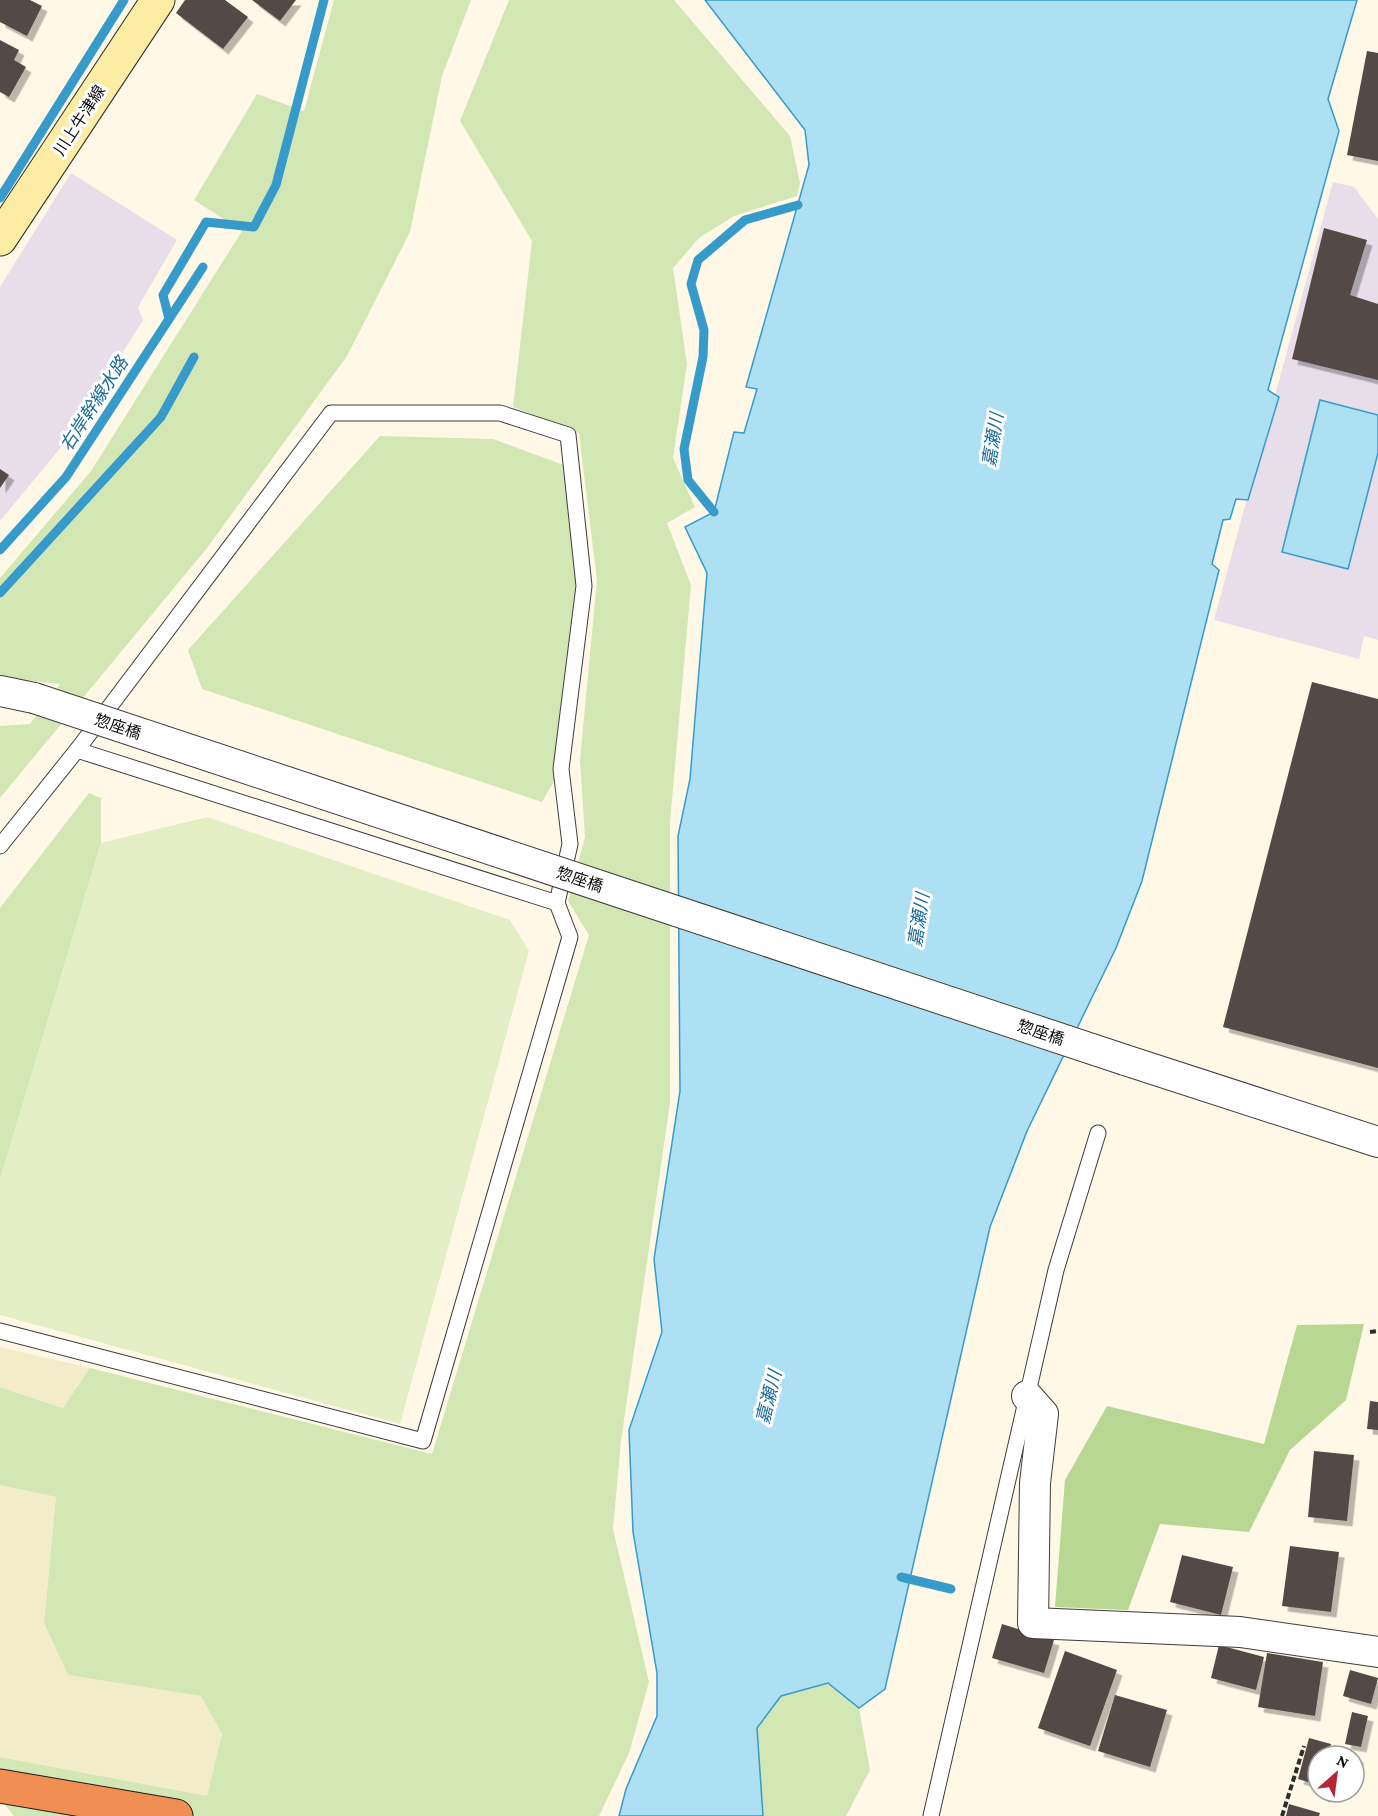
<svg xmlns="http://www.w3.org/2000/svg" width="1378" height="1816" font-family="'Crimson Pro','Noto Sans JP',serif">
	<defs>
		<filter id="shadow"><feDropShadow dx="5.5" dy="5.5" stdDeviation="0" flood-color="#0004"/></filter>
	</defs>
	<rect width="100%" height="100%" fill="#fff8e7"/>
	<g fill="#e7dee9">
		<polygon points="71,173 177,240 138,307 143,320 71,435 0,521 0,287"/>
		<polygon points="1333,182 1354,187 1378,219 1378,640 1364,636 1359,659 1214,620"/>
	</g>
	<g fill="#f3ecc9">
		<polygon points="0,1347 90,1368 64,1408 0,1387"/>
		<polygon points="0,1485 56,1497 44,1623 68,1675 201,1696 222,1734 207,1796 0,1757"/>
	</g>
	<g fill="#d2e7b3">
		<polygon points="334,0 471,0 442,76 410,232 347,356 207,548 0,798 0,726 30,724 60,684 0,677 0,578 91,471 242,231 194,200 257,94 304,111"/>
		<polygon points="509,0 674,0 790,136 800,183 797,196 734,216 699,238 673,268 687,364 673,458 695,507 667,523 691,585 670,822 670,1103 621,1441 613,1529 649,1682 629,1753 599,1816 14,1816 0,1799 0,1757 207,1796 222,1734 201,1696 68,1675 44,1623 56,1497 0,1485 0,1387 63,1408 90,1368 432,1454 589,935 568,901 585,837 580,760 597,580 579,433 513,407 532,241 460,121"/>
		<polygon points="380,436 493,439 569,467 584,586 561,769 542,802 202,689 188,650"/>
		<polygon points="89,793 101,798 101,843 0,1180 0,908"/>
		<polygon points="873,1663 885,1689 859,1708 870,1770 846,1816 736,1816 763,1684"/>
	</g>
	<polygon fill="#b7d793" points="1364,1324 1346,1400 1290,1450 1249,1532 1160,1524 1128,1610 1055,1607 1065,1480 1107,1406 1264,1444 1297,1325"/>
	<polygon fill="#e3eec5" points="207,817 510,920 529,951 400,1424 0,1315 0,1180 101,843"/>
	<g fill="#aee0f4" stroke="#369bca" stroke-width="1.5">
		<polygon points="705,0 1357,0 1328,99 1339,131 1268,390 1279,397 1248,500 1236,499 1230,519 1223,520 1212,564 1219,570 1142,881 1116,948 1027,1131 990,1227 885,1689 859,1708 828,1683 781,1696 757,1728 763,1816 619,1816 626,1789 657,1716 657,1673 633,1532 629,1430 662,1332 654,1259 680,1091 678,836 690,779 707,573 685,527 714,512 734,432 744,433 757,389 746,387 809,165 805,130"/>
		<polygon points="1320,400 1378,415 1378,453 1348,569 1282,552"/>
	</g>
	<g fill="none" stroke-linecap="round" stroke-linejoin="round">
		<g stroke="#369bca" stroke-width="9">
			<polyline points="0,198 124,0"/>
			<polyline points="169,319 163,295 206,222 254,227 276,185 324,0"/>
			<polyline points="714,512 688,480 684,449 703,357 704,330 691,284 698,260 745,220 798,205"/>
			<polyline points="0,550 66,477 203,267"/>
			<polyline points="0,593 161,417 194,357"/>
			<polyline points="901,1577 951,1589"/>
		</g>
	</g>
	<g fill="#524a47" filter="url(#shadow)">
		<polygon points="0,0 30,0 42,6 27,36 0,22"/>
		<polygon points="185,0 225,0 248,17 223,49 176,13"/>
		<polygon points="252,0 296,0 280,21"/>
		<polygon points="0,40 19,50 14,60 26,67 9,97 0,92"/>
		<polygon points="1367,51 1378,53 1378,161 1347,155"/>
		<polygon points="1324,228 1367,240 1350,295 1378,304 1378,380 1292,359"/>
		<polygon points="0,469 9,475 0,488"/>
		<polygon points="1312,682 1378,699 1378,1068 1223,1027"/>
		<polygon points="1370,1401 1378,1402 1378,1430 1367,1429"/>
		<polygon points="1314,1451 1354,1455 1347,1521 1308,1517"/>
		<polygon points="1290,1546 1339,1552 1331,1612 1282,1606"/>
		<polygon points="1182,1555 1233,1567 1221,1615 1170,1602"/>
		<polygon points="1002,1624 1054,1640 1044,1673 992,1658"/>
		<polygon points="1219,1645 1264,1657 1256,1690 1211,1678"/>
		<polygon points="1065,1651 1117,1670 1090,1746 1038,1728"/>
		<polygon points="1267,1653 1323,1662 1315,1716 1258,1707"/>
		<polygon points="1350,1670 1378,1678 1371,1704 1343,1696"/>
		<polygon points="1115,1695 1167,1710 1150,1767 1098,1751"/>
		<polygon points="1352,1712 1368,1716 1361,1747 1345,1744"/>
		<polygon points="1309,1738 1331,1744 1327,1756 1318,1756 1318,1785 1298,1779"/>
		<polygon points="1354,1756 1358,1757 1355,1777 1354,1777"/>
		<polygon points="1289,1804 1320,1813 1319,1816 1286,1816"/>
	</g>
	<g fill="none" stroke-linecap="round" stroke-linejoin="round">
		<defs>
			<g id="lane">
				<polyline points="77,750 331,413 500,413 568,435 584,586 561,769 570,844 557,903"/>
				<polyline points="0,846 77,750 557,903 570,937 423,1441 0,1331"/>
				<polyline points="931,1816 1056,1270 1098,1133"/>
			</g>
			<g id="street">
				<polyline points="0,691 34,698"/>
				<polyline points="1125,1060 1378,1142"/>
				<polyline points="1027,1396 1043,1414 1035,1483 1033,1623 1240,1632 1378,1652"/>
			</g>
			<polyline id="secondary" points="0,239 158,0"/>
			<polyline id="highway" points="0,1786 176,1816"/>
		</defs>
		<use href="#lane" stroke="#3d3d3d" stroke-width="17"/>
		<use href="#street" stroke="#3d3d3d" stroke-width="32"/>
		<use href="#secondary" stroke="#2c2c2c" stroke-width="35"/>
		<use href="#highway" stroke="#1b1b1b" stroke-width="35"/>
		<g stroke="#2c2c2c" stroke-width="4" stroke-dasharray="6 3" stroke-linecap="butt">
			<polyline points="1370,1332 1378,1331"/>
			<polyline points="1282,1816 1304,1746"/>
		</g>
		<use href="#lane" stroke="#fff" stroke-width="15"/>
		<use href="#street" stroke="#fff" stroke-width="30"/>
		<use href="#secondary" stroke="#fdeca4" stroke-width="33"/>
		<use href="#highway" stroke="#f18e53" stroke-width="33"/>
		<defs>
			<polyline id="street-bridge" points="34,698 1125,1060"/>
		</defs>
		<use href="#street-bridge" stroke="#3d3d3d" stroke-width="32" stroke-linecap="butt"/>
		<use href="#street-bridge" stroke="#fff" stroke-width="30"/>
	</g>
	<g text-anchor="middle" stroke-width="6" stroke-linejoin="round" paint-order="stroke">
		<g font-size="16" fill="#0a0a0a" stroke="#fff">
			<text transform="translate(79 120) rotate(-57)" y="6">川上牛津線</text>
			<text transform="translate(118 726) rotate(18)" y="6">惣座橋</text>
			<text transform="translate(580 879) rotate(18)" y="6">惣座橋</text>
			<text transform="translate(1041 1032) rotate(18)" y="6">惣座橋</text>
		</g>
		<g font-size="18" font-style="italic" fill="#176a98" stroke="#fff">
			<text transform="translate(94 404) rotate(-57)" y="6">右岸幹線水路</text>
			<text transform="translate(993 440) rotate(-81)" y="6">嘉瀬川</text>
			<text transform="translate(919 920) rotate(-81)" y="6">嘉瀬川</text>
			<text transform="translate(769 1397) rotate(-76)" y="6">嘉瀬川</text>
		</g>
	</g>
	<g transform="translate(1336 1774) rotate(28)"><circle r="28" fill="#ffffff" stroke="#9d9d9d" stroke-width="1.5"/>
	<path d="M0-4.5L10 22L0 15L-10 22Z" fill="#b62638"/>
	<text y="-9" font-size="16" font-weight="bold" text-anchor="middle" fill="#0a0a0a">N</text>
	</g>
</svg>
